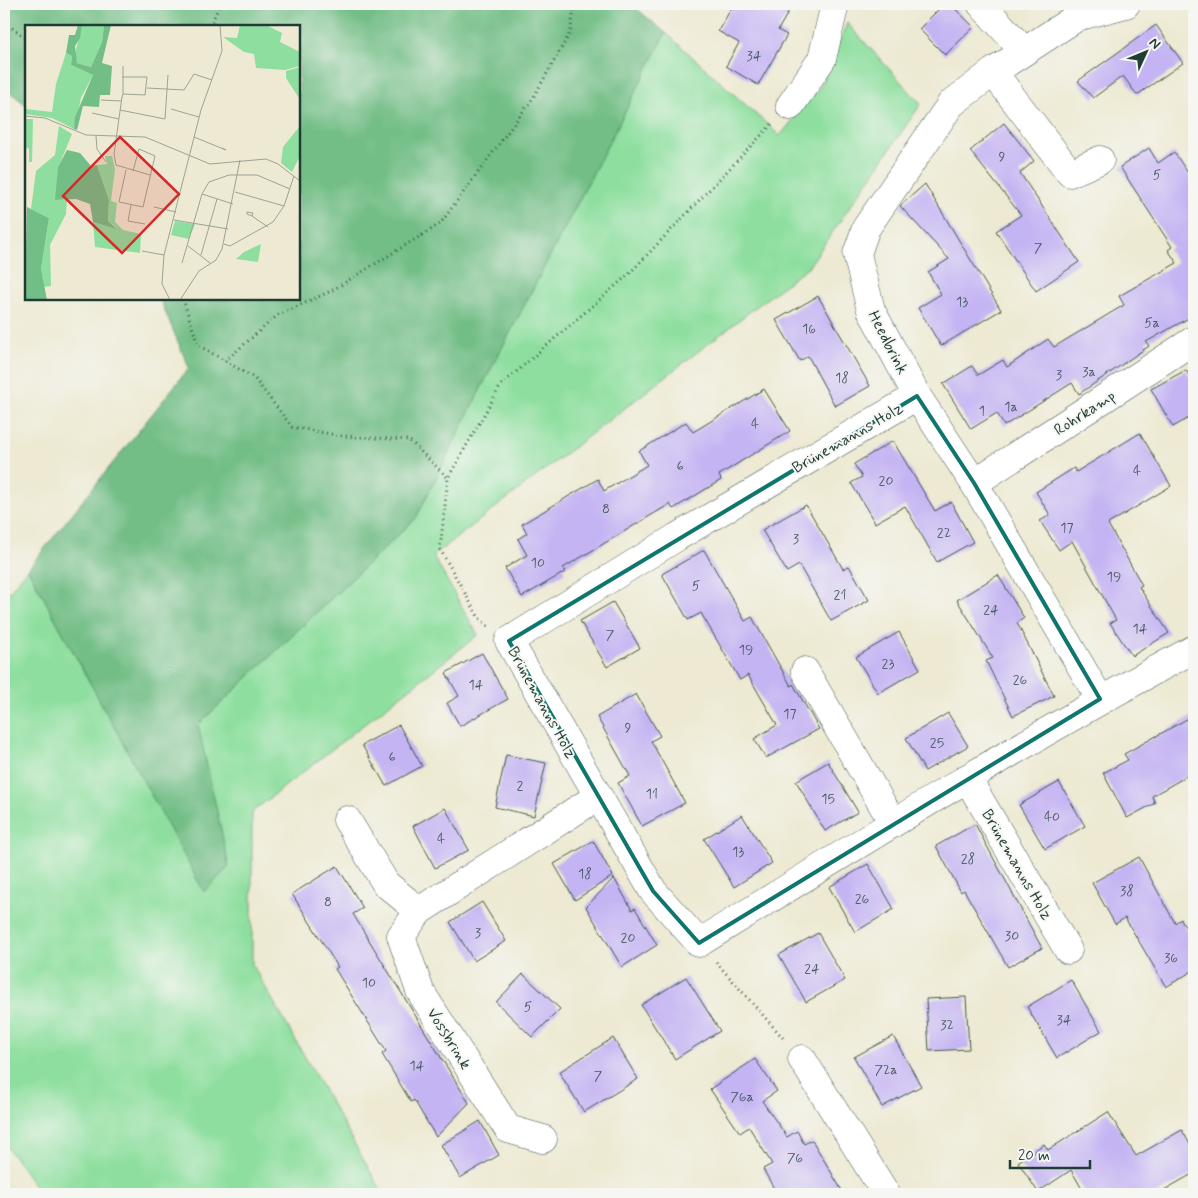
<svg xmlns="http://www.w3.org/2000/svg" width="1198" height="1198" font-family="Mynerve,sans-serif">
	<rect width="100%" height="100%" fill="#f6f6f2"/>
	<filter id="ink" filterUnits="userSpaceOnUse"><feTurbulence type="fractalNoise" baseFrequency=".02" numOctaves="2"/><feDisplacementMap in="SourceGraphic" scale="10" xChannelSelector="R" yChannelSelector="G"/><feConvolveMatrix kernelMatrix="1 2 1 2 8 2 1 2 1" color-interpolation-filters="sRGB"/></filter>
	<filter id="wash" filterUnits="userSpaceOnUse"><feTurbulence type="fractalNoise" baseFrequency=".0096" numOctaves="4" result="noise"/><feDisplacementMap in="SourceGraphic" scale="20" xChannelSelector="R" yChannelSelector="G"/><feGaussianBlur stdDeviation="1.12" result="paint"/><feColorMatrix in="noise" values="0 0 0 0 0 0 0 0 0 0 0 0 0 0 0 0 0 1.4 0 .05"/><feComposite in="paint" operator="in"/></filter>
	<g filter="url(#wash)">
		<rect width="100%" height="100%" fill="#ede9d2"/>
		<polygon fill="#8edf9f" stroke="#568e6a" points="847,23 921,104 809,266 433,556 478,635 252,812 252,964 383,1194 41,1194 4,1143 4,598 28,569 204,891 229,867 198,725 416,518 479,392 666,33 780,136 822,84"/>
		<polygon fill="#72be86" stroke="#487e5d" points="4,4 631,4 666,33 479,392 416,518 198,725 229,867 204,892 28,569 189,368 160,299 299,299 299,26 26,26 26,105 4,87"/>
		<g id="blocks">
			<g fill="#c4b4f3">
				<polygon points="734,4 793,4 778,30 787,35 758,85 726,66 739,43 718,31"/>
				<polygon points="944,4 950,4 974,27 945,55 919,29"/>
				<polygon points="1156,25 1183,63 1137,95 1123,76 1093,98 1078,81"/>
				<polygon points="1004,123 1034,161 1020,173 1079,262 1036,291 996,231 1021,215 970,151"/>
				<polygon points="1149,148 1158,163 1174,152 1194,182 1194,315 1146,342 1149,346 1079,394 1072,383 1004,426 997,413 971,429 943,384 972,366 978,375 1003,360 1007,367 1048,339 1054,347 1124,305 1119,296 1177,263 1168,250 1172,247 1120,167"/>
				<polygon points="925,184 1001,310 941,346 918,308 941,294 928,272 949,259 900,206"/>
				<polygon points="818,296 870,386 835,406 808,356 800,361 776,320"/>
				<polygon points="1186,370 1194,384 1194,415 1173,427 1151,389"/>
				<polygon points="764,389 790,431 719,475 721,480 673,509 670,504 563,568 565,572 522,597 505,568 527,555 518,539 527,533 522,524 598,479 604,491 647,465 639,451 686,422 693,432"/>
				<polygon points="1140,433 1171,486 1108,524 1142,585 1139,587 1169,633 1132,656 1110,623 1116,620 1072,541 1059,550 1040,521 1050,515 1036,492 1074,468 1076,472"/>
				<polygon points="893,441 935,511 951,502 973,542 937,562 905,506 875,523 851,483 862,477 854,464"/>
				<polygon points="806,505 843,569 849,566 869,600 831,621 799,565 787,572 762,530"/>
				<polygon points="704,550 745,621 752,617 791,686 793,684 819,729 766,758 754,739 777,725 748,675 740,680 701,613 688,620 662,574"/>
				<polygon points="998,575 1024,618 1017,623 1054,696 1013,716 986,661 993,658 957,600"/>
				<polygon points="613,602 640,648 607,667 580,621"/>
				<polygon points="899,632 920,669 878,693 856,657"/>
				<polygon points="482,653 508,699 460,726 447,703 459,696 446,673"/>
				<polygon points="636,694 660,736 651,741 685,803 642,826 618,783 630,776 597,717"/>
				<polygon points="948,713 968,746 925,771 906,738"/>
				<polygon points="1194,715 1194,772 1152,796 1155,803 1127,818 1103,773 1128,760 1124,754"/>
				<polygon points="399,725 422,766 386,786 362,745"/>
				<polygon points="506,755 546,763 534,816 495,807"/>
				<polygon points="828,762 858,812 825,831 796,781"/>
				<polygon points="1059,782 1085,826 1045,849 1019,805"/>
				<polygon points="445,808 469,850 435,868 413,826"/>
				<polygon points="742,815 772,863 734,887 704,839"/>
				<polygon points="975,824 1042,948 1008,967 964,890 961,892 936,846"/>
				<polygon points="593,841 613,876 575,900 554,864"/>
				<polygon points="1139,857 1175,923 1181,919 1194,942 1194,970 1166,987 1125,918 1115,924 1092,883"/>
				<polygon points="868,864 894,909 855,932 829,887"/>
				<polygon points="337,866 363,908 353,914 469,1103 436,1137 414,1100 411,1102 382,1054 386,1051 335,969 338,967 292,894"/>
				<polygon points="614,878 632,910 635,908 657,945 622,967 586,907"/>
				<polygon points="482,902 506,941 474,961 450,922"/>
				<polygon points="818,933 845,980 806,1002 779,955"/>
				<polygon points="523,974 560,1009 532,1037 496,1002"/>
				<polygon points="686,977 720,1031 675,1059 641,1005"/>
				<polygon points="1071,980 1101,1031 1057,1058 1027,1007"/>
				<polygon points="966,997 969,1049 929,1051 926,999"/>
				<polygon points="893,1036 921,1086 882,1107 854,1057"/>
				<polygon points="613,1038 638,1079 584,1112 559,1072"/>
				<polygon points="755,1059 777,1091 762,1101 787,1137 797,1131 804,1144 812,1140 844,1194 777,1194 763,1169 772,1164 749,1127 740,1133 710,1089"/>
				<polygon points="1108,1112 1136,1156 1182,1130 1194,1152 1194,1173 1157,1194 1085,1194 1071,1170 1038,1192 1018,1162 1044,1144 1048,1150"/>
				<polygon points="480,1121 499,1155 460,1178 441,1145"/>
			</g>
		</g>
	</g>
	<g filter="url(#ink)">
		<use href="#blocks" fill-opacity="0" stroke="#3e574c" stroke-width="1"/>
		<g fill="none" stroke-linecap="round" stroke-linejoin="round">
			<defs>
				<g id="minor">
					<polyline points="981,4 1024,51"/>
					<polyline points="993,72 1070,173 1100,160"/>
					<polyline points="790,106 822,59 835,4"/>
					<path d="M917 396 677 537 509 641 653 891 699 943C862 842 1025 740 1194 649"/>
					<polyline points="974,483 1194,340"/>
					<polyline points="805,671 893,823"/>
					<polyline points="1100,699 974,483 917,396 871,310 857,254 866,228 951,104 993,72 1077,17 1126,4"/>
					<polyline points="967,778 1068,950"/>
					<polyline points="347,820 386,884 419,911"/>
					<polyline points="802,1059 886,1194"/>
					<polyline points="543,1139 508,1129 420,991 401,936 419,911 597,797"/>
				</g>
			</defs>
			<use href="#minor" stroke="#3e574c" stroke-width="29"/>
			<g stroke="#3e574c" stroke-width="3" stroke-dasharray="1 4" stroke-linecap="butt">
				<polyline points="4,22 26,38"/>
				<polyline points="210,26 220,4"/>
				<polyline points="183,299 198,345 254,378 292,427 342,436 409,440 448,478"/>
				<polyline points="225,361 278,315 331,291 440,224 533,98 570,33 575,4"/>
				<polyline points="488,626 479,618 440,549 448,478 501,385 628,275 772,124"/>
				<polyline points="716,962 785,1040"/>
			</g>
			<use href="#minor" stroke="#fff" stroke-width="28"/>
		</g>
	</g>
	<path fill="none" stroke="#0f766e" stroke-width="4" stroke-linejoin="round" d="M917 396 974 483 1100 699 699 943 653 891 509 641Z"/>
	<g text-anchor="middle" stroke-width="4" stroke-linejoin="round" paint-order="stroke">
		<g font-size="14" fill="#485b64">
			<text x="754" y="60">34</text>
			<text x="1002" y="161">9</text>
			<text x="1157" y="179">5</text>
			<text x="1038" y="252">7</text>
			<text x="962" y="306">13</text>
			<text x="1152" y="327">5a</text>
			<text x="809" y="333">16</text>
			<text x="1089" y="376">3a</text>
			<text x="1059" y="379">3</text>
			<text x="842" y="382">18</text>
			<text x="1011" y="411">1a</text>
			<text x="982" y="415">1</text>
			<text x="755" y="428">4</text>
			<text x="680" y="470">6</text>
			<text x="1137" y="475">4</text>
			<text x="886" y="485">20</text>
			<text x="606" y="513">8</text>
			<text x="1067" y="532">17</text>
			<text x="944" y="537">22</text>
			<text x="796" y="543">3</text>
			<text x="538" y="567">10</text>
			<text x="1114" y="581">19</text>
			<text x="696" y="590">5</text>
			<text x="840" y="599">21</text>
			<text x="991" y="614">24</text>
			<text x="1140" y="633">14</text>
			<text x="610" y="639">7</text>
			<text x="746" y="654">19</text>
			<text x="888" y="668">23</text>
			<text x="1020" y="684">26</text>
			<text x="476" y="689">14</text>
			<text x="790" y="718">17</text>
			<text x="628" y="732">9</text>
			<text x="937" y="747">25</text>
			<text x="392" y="761">6</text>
			<text x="520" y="790">2</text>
			<text x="652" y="798">11</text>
			<text x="828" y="803">15</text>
			<text x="1052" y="821">40</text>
			<text x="441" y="843">4</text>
			<text x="738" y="856">13</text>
			<text x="968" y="863">28</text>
			<text x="585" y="878">18</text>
			<text x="1127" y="895">38</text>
			<text x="862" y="903">26</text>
			<text x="328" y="906">8</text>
			<text x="478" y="937">3</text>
			<text x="1012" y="940">30</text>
			<text x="628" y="942">20</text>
			<text x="1171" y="962">36</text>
			<text x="812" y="973">24</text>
			<text x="369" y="987">10</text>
			<text x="528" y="1011">5</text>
			<text x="1064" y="1024">34</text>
			<text x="947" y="1029">32</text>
			<text x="417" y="1070">14</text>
			<text x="886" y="1074">72a</text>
			<text x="598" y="1080">7</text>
			<text x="742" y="1101">76a</text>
			<text x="795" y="1162">76</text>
		</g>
		<g font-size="16" fill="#1f3d34" stroke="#f6f6f2">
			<text transform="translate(889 342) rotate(63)" y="6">Heedbrink</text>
			<text transform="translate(1084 412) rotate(-33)" y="6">Rohrkamp</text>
			<text transform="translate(847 437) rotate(-30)" y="6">Brünemanns Holz</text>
			<text transform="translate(543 702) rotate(61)" y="6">Brünemanns Holz</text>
			<text transform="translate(1018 864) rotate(60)" y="6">Brünemanns Holz</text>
			<text transform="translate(450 1038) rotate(58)" y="6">Vossbrink</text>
		</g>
	</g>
	<g transform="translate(25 25)">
		<rect width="275" height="275" fill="#ede9d2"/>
		<path d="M57 0H79L77 17 66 42 52 38 50 29ZM215 0H241L257 8 255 17 275 27V41L260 45 231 43 229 29 219 27 198 12 212 13ZM41 28 47 31 46 40 68 50 56 73 49 104 27 93 0 89V84L27 87 31 59ZM275 42V73H274L261 53V46ZM0 94H8L7 137H4V124L0 122ZM34 101 47 109 33 143 31 175H42L41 189 25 220 26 261 19 262 16 244 24 193 6 184 11 146 30 130ZM275 101V131L267 147 256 138 258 122ZM80 131H87L90 144 86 176 92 178 90 197 98 205 116 209 115 228 70 222 68 197 92 203 83 196 84 175 72 140 82 139ZM150 196 170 199 164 214 146 210ZM236 219 233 237 211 234 219 227Z" fill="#8edf9f"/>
		<path d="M53 0H57L55 13 50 21 52 38 66 42 77 17 79 0H86L77 38 87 41 85 70H75L74 82 58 81 52 105 49 104 50 92 68 50 46 40 47 31 41 28 44 10H50ZM42 125 55 128 66 141 72 140 84 175 83 196 92 204 68 197 65 179 51 174 30 175 33 142ZM2 182 24 193 16 244 22 275H0Z" fill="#72be86"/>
		<path fill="none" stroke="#9ba493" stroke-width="1" d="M98 41V69M97 52H122L120 70 98 69 97 72 89 129 91 140 125 150M122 63 159 65 169 49 187 55M76 75 96 76M146 84 174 92M95 85 140 94 143 50M67 88 94 94M0 91 20 93 61 110 120 112 185 139 241 134 253 139 275 156M71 111 72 124 81 137M169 112 201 125 197 123M101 145 94 177 118 182 130 131 114 124 108 146M210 167 259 181M177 169 208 179M106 180 103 196 120 199M129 182 151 187M222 187 228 188 227 191 222 189ZM227 191 243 202M149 195 203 204M199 219 205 221 248 197 259 181 269 151M163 221 185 238M117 226 139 230M176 230 192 174M157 238 177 169 184 157 204 150H232L265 164M145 275 137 259 139 230 176 85 197 26 195 0M155 275 174 246 191 235 197 224 215 135"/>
		<path fill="#d62828" fill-opacity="0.15" stroke="#d62828" stroke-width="2.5" d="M95 112 154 169 97 228 38 171Z"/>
		<rect width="275" height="275" fill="none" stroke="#1f3d34" stroke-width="2.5"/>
	</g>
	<rect width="1198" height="1198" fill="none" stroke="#f6f6f2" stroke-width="20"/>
	<g transform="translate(1146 52) rotate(46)" stroke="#f6f6f2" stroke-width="4" paint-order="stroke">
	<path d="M0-4L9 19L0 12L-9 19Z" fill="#1f3d34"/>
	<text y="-8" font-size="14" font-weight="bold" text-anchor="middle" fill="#1f3d34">N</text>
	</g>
	<path d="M1010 1160v8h80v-8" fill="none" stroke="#1f3d34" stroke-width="2.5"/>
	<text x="1018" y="1160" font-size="15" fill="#1f3d34" stroke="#f6f6f2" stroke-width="4" paint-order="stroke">20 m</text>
</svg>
